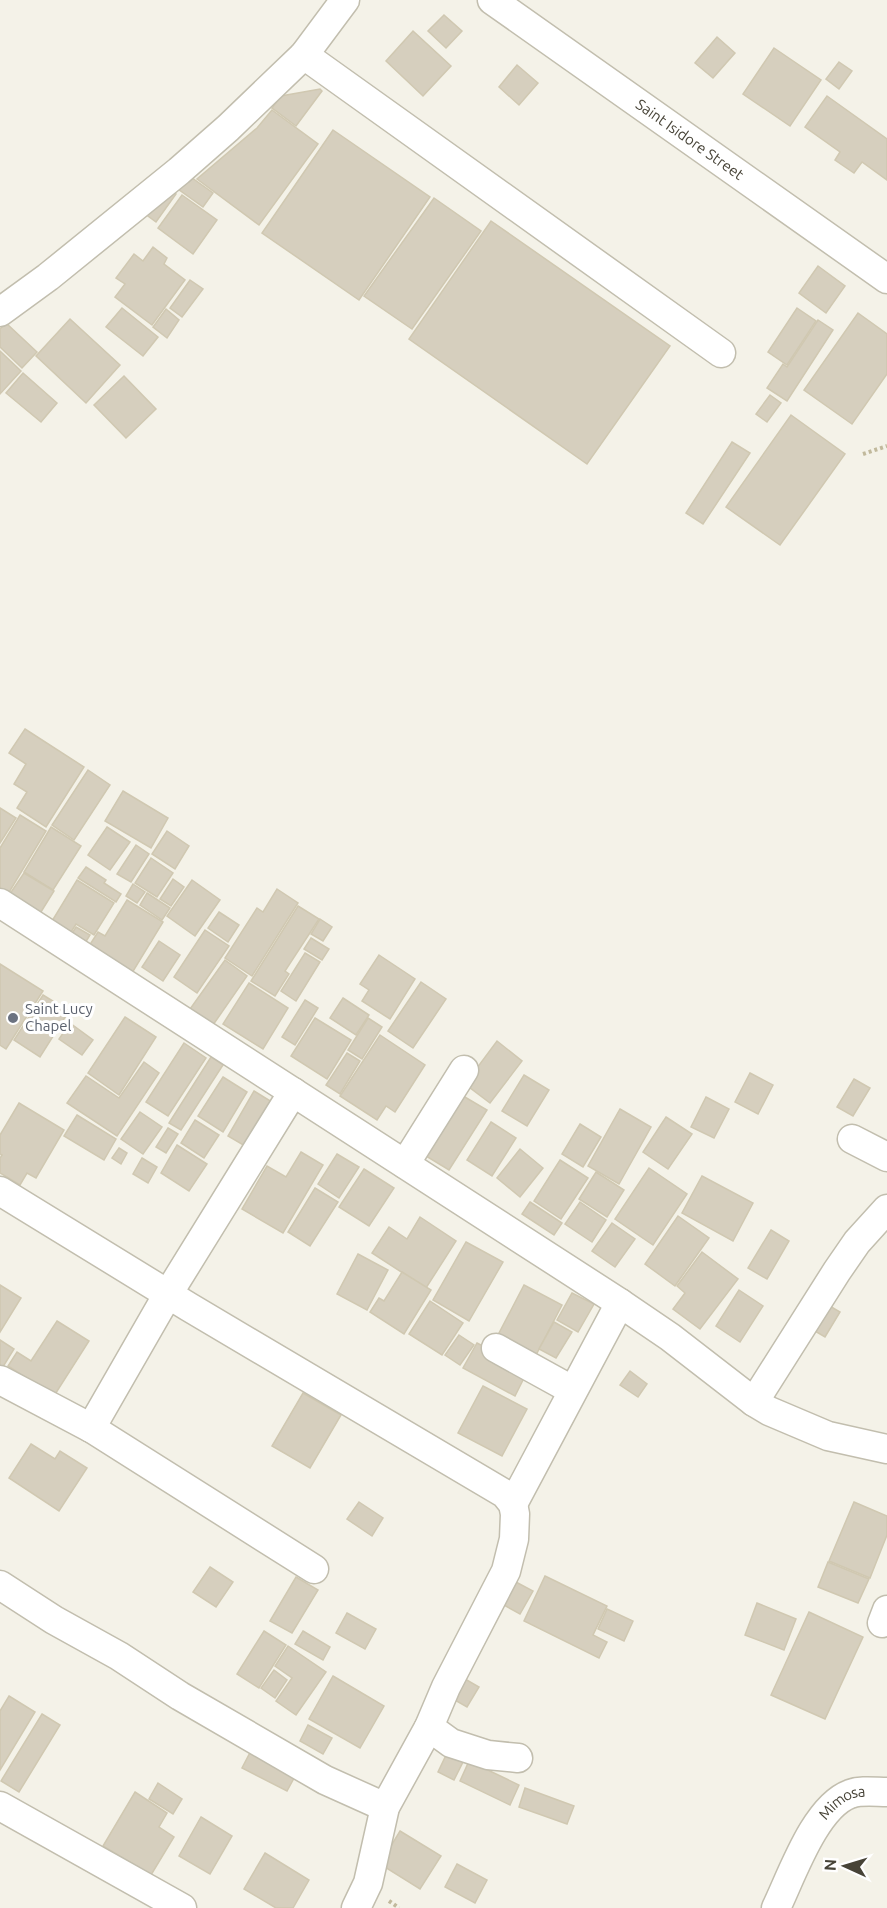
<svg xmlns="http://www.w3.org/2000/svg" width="887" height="1908" font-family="Ubuntu,sans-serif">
	<rect width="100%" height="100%" fill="#f4f2e8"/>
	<g fill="#d6cfbe" stroke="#d0c8b1" stroke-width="1.5">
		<polygon points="444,15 462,31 446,48 428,31"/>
		<polygon points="413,31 451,66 423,96 386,61"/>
		<polygon points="717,37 735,53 713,78 695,63"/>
		<polygon points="774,48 821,80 790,126 743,94"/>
		<polygon points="839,62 852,71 839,89 826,79"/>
		<polygon points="517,65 538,83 519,105 499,87"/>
		<polygon points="320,89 322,91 296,126 272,108 281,96"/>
		<polygon points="827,96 887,139 887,180 862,162 854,173 835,160 840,152 805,127"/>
		<polygon points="272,110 318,144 259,225 197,179 257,128"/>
		<polygon points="333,130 430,197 359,300 262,233"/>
		<polygon points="188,175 213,193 203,207 178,189"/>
		<polygon points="164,186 176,194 156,222 144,213"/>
		<polygon points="182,195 217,220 193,254 158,228"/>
		<polygon points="434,198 481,231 412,329 364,296"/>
		<polygon points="491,221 670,346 587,464 409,339"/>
		<polygon points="153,247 167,258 164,264 185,280 152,325 115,297 125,284 116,278 134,254 143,261"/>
		<polygon points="818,266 845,286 826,313 799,293"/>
		<polygon points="190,280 203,289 182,317 170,308"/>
		<polygon points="122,308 158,337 143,356 106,327"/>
		<polygon points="797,308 816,321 787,365 768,352"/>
		<polygon points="166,309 179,320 167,338 153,327"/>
		<polygon points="858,313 887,334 887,374 852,424 804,390"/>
		<polygon points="70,319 120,365 86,403 36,356"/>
		<polygon points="818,320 833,330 787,401 767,388 783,364 787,367"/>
		<polygon points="6,323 37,352 22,368 0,347 0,329"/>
		<polygon points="0,351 21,371 0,394"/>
		<polygon points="23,373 57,403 41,422 6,393"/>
		<polygon points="124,376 156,409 126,438 94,405"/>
		<polygon points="770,395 781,403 767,422 756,414"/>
		<polygon points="791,415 845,454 780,545 726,507"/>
		<polygon points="732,442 750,453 703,524 686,513"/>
		<polygon points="25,729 84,767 46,827 17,808 27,792 14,784 26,764 9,753"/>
		<polygon points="88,770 110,785 74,840 52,825"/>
		<polygon points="123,791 168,818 151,848 105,821"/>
		<polygon points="0,808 16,818 0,843"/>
		<polygon points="20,815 46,831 5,899 0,896 0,848"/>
		<polygon points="51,827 81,846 53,890 24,872"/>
		<polygon points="107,827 130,842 110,870 88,855"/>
		<polygon points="167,831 189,846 175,869 152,854"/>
		<polygon points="136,845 149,854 131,882 117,874"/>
		<polygon points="151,858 173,873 157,897 135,883"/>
		<polygon points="86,867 106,880 104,883 121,894 116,902 78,878"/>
		<polygon points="24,873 54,891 36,920 5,901"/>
		<polygon points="173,879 184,887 171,906 160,899"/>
		<polygon points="77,880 114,903 94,935 76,924 68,937 49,926"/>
		<polygon points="192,880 220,900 195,936 167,916"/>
		<polygon points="133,884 145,892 137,903 126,896"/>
		<polygon points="277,889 298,903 252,976 225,958 257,908 263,912"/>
		<polygon points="147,893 170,908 162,920 140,905"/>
		<polygon points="127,900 163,922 132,973 89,946 98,932 105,936"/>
		<polygon points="298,906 319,919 285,971 289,974 275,996 251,981"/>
		<polygon points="219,912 239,925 228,942 208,928"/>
		<polygon points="320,919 332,927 323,941 311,934"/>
		<polygon points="76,927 90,935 82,948 68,940"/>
		<polygon points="205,930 229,946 197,993 174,977"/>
		<polygon points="311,938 329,949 322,960 304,949"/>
		<polygon points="159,941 180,955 163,981 142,967"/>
		<polygon points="305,953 320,962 296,1001 281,991"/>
		<polygon points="379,955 415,979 390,1019 362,1001 369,990 360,984"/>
		<polygon points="225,960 247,976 213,1025 190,1009"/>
		<polygon points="0,964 43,991 6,1049 0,1045"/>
		<polygon points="421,982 446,999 413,1048 388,1031"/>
		<polygon points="249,983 288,1008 263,1049 223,1024"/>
		<polygon points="43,995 69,1011 40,1057 14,1040"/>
		<polygon points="343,998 369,1015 356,1035 330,1018"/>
		<polygon points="305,1000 318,1008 295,1045 282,1037"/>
		<polygon points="125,1017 156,1037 119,1095 88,1073"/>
		<polygon points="315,1018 351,1040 327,1079 291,1056"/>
		<polygon points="368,1018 382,1027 362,1059 348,1050"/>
		<polygon points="70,1023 93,1040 82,1055 59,1039"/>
		<polygon points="380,1035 425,1065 395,1112 386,1106 377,1120 340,1096"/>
		<polygon points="497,1041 522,1061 490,1103 465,1084"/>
		<polygon points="184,1043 206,1058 168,1116 146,1102"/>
		<polygon points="347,1053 360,1061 340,1094 326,1085"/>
		<polygon points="211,1057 223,1065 181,1130 169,1123"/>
		<polygon points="144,1062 159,1073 117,1136 67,1103 86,1076 119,1098"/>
		<polygon points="750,1073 773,1085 758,1114 735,1102"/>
		<polygon points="524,1075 549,1090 527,1126 502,1111"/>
		<polygon points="223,1077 247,1092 223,1132 198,1116"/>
		<polygon points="854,1079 870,1088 853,1116 837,1107"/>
		<polygon points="254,1091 272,1102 245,1146 228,1136"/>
		<polygon points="458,1093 487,1110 449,1170 421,1153"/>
		<polygon points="706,1097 729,1109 714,1138 691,1127"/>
		<polygon points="19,1103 64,1130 36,1178 27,1173 20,1185 0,1173 0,1158 2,1155 0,1154 0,1135"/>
		<polygon points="620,1109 651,1127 619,1184 588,1166"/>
		<polygon points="140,1112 162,1127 143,1154 121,1139"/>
		<polygon points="77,1115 116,1139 104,1160 64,1136"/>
		<polygon points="666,1117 692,1134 668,1169 643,1152"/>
		<polygon points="195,1120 219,1135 204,1158 181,1143"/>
		<polygon points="491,1122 516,1138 492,1176 467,1160"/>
		<polygon points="580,1124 601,1137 583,1167 562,1154"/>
		<polygon points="168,1128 178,1134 166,1153 156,1147"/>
		<polygon points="177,1145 207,1164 189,1191 161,1173"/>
		<polygon points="119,1148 127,1153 121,1164 112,1158"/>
		<polygon points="520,1149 543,1168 520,1197 497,1178"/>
		<polygon points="301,1152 323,1165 283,1233 242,1209 267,1166 286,1177"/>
		<polygon points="337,1154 359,1167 339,1198 318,1184"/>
		<polygon points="142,1158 157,1167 148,1183 133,1174"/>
		<polygon points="560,1160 588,1178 561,1219 534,1201"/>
		<polygon points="649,1168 687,1194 653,1245 615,1219"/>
		<polygon points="364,1169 394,1188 369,1226 339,1207"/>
		<polygon points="596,1172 624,1190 607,1217 579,1199"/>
		<polygon points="702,1176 753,1203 733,1241 682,1213"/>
		<polygon points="315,1188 338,1202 310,1246 288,1232"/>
		<polygon points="530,1202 562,1223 554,1235 522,1214"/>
		<polygon points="580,1202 606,1220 592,1242 565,1224"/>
		<polygon points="678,1216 709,1238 675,1286 645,1264"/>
		<polygon points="420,1217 456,1241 426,1288 372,1253 389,1227 407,1239"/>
		<polygon points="612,1223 635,1239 615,1267 592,1251"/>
		<polygon points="771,1230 789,1241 767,1279 748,1268"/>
		<polygon points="466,1242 503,1262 469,1321 433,1300"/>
		<polygon points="702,1252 738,1279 700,1329 673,1309 685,1293 677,1286"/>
		<polygon points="358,1254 388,1270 367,1310 337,1294"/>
		<polygon points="402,1272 431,1290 404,1334 370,1312 379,1298 384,1301"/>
		<polygon points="0,1285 21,1298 0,1332"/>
		<polygon points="524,1285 562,1305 536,1355 498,1335"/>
		<polygon points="739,1290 763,1306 740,1342 716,1326"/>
		<polygon points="572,1293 594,1304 578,1332 557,1320"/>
		<polygon points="430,1301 463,1323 442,1355 409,1334"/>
		<polygon points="823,1302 840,1312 825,1337 808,1327"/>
		<polygon points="57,1321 89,1341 54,1396 8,1366 17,1352 31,1361"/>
		<polygon points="554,1322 572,1332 556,1358 539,1349"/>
		<polygon points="459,1335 474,1345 460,1365 445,1355"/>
		<polygon points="0,1340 14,1349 1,1370 0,1370"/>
		<polygon points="477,1343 528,1370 515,1396 463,1368"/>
		<polygon points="630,1371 647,1384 638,1397 620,1385"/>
		<polygon points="483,1386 527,1409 502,1456 458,1433"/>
		<polygon points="303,1393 341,1415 310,1468 272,1446"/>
		<polygon points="31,1444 55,1459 60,1451 87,1468 59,1511 9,1478"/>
		<polygon points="359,1502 383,1518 372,1536 347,1519"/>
		<polygon points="854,1502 887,1516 887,1535 870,1578 829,1561"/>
		<polygon points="828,1562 869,1579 858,1603 818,1587"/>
		<polygon points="210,1567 233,1582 216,1607 193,1592"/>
		<polygon points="545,1576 607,1606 593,1635 607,1642 599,1658 524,1621"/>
		<polygon points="296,1577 318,1590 292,1633 270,1621"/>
		<polygon points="514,1581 533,1591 520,1614 502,1604"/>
		<polygon points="757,1603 796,1619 784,1650 745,1635"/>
		<polygon points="607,1609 633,1621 624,1641 598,1629"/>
		<polygon points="809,1612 863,1637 825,1719 771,1695"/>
		<polygon points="347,1613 376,1629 365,1649 336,1633"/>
		<polygon points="264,1631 286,1645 259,1688 237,1674"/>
		<polygon points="303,1631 330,1647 323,1660 295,1644"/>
		<polygon points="288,1646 326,1672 296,1715 276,1701 292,1678 275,1666"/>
		<polygon points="274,1670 287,1680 275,1698 261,1688"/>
		<polygon points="333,1676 384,1706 360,1748 309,1719"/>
		<polygon points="465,1679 479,1687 467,1707 453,1699"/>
		<polygon points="9,1696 35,1712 0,1770 0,1711"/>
		<polygon points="42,1714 60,1725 19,1792 1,1781"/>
		<polygon points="308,1725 332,1738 323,1754 300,1741"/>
		<polygon points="254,1745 299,1769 287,1791 242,1768"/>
		<polygon points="448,1751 464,1760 454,1780 438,1772"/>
		<polygon points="469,1761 519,1785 510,1805 460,1781"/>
		<polygon points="158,1783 182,1799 173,1814 149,1799"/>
		<polygon points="525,1788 574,1806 567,1824 519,1807"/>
		<polygon points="135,1792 167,1813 159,1827 174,1837 151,1875 103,1846"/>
		<polygon points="201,1817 232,1836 210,1874 179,1856"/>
		<polygon points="400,1831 441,1856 420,1889 380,1864"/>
		<polygon points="265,1853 309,1880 293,1908 276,1908 244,1889"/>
		<polygon points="457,1864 487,1880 475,1903 445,1887"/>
	</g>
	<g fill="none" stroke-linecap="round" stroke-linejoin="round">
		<defs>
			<g id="minor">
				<path id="s1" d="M492 0 887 279"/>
				<polyline points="304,55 721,353"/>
				<polyline points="0,312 48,277 179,171 228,128 304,55 345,0"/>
				<polyline points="0,903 620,1303 670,1337 754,1402 769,1411 828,1436 887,1449"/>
				<polyline points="852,1139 887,1157"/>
				<polyline points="405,1164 464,1070"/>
				<polyline points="0,1191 189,1307 505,1494 513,1504 515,1514 514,1539 506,1571 446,1687 429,1727 385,1807 368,1883 356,1908"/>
				<polyline points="496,1348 572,1390"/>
				<polyline points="0,1380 91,1428 314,1569"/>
				<polyline points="754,1402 837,1271 857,1242 887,1209"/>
				<polyline points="91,1428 168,1294 293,1092"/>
				<polyline points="513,1504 620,1303"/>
				<polyline points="0,1585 54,1620 119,1656 180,1696 325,1780 385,1807"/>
				<polyline points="882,1623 887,1610"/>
				<polyline points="429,1727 451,1743 488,1755 518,1758"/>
				<polyline points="0,1806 182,1908"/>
				<path id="s2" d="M776 1908C792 1875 815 1807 850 1794 860 1790 876 1792 887 1792"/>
			</g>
		</defs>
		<use href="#minor" stroke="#c2beae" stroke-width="31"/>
		<g stroke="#c1b99c" stroke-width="4" stroke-dasharray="3 3" stroke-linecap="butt">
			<polyline points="863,454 887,446"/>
			<polyline points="389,1901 399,1908"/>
		</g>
		<use href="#minor" stroke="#fff" stroke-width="28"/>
	</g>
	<circle fill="#6b7280" stroke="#fff" stroke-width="2" cx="13" cy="1018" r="6"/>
	<g text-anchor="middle" stroke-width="6" stroke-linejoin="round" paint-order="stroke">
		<g font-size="15" fill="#474337" stroke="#fff">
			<text dy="5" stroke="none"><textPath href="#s1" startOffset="242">Saint Isidore Street</textPath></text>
			<text dy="5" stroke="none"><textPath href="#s2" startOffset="128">Mimosa</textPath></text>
		</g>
		<g font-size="15" fill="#5b616d" stroke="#fff" text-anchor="start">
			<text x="25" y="1014">Saint Lucy<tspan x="25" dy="17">Chapel</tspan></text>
		</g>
	</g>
	<g transform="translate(845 1866) rotate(274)" stroke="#ffffff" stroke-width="4.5" paint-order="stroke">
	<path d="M0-4.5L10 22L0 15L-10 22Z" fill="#474337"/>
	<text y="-9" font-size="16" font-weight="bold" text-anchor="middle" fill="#474337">N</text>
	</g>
</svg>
